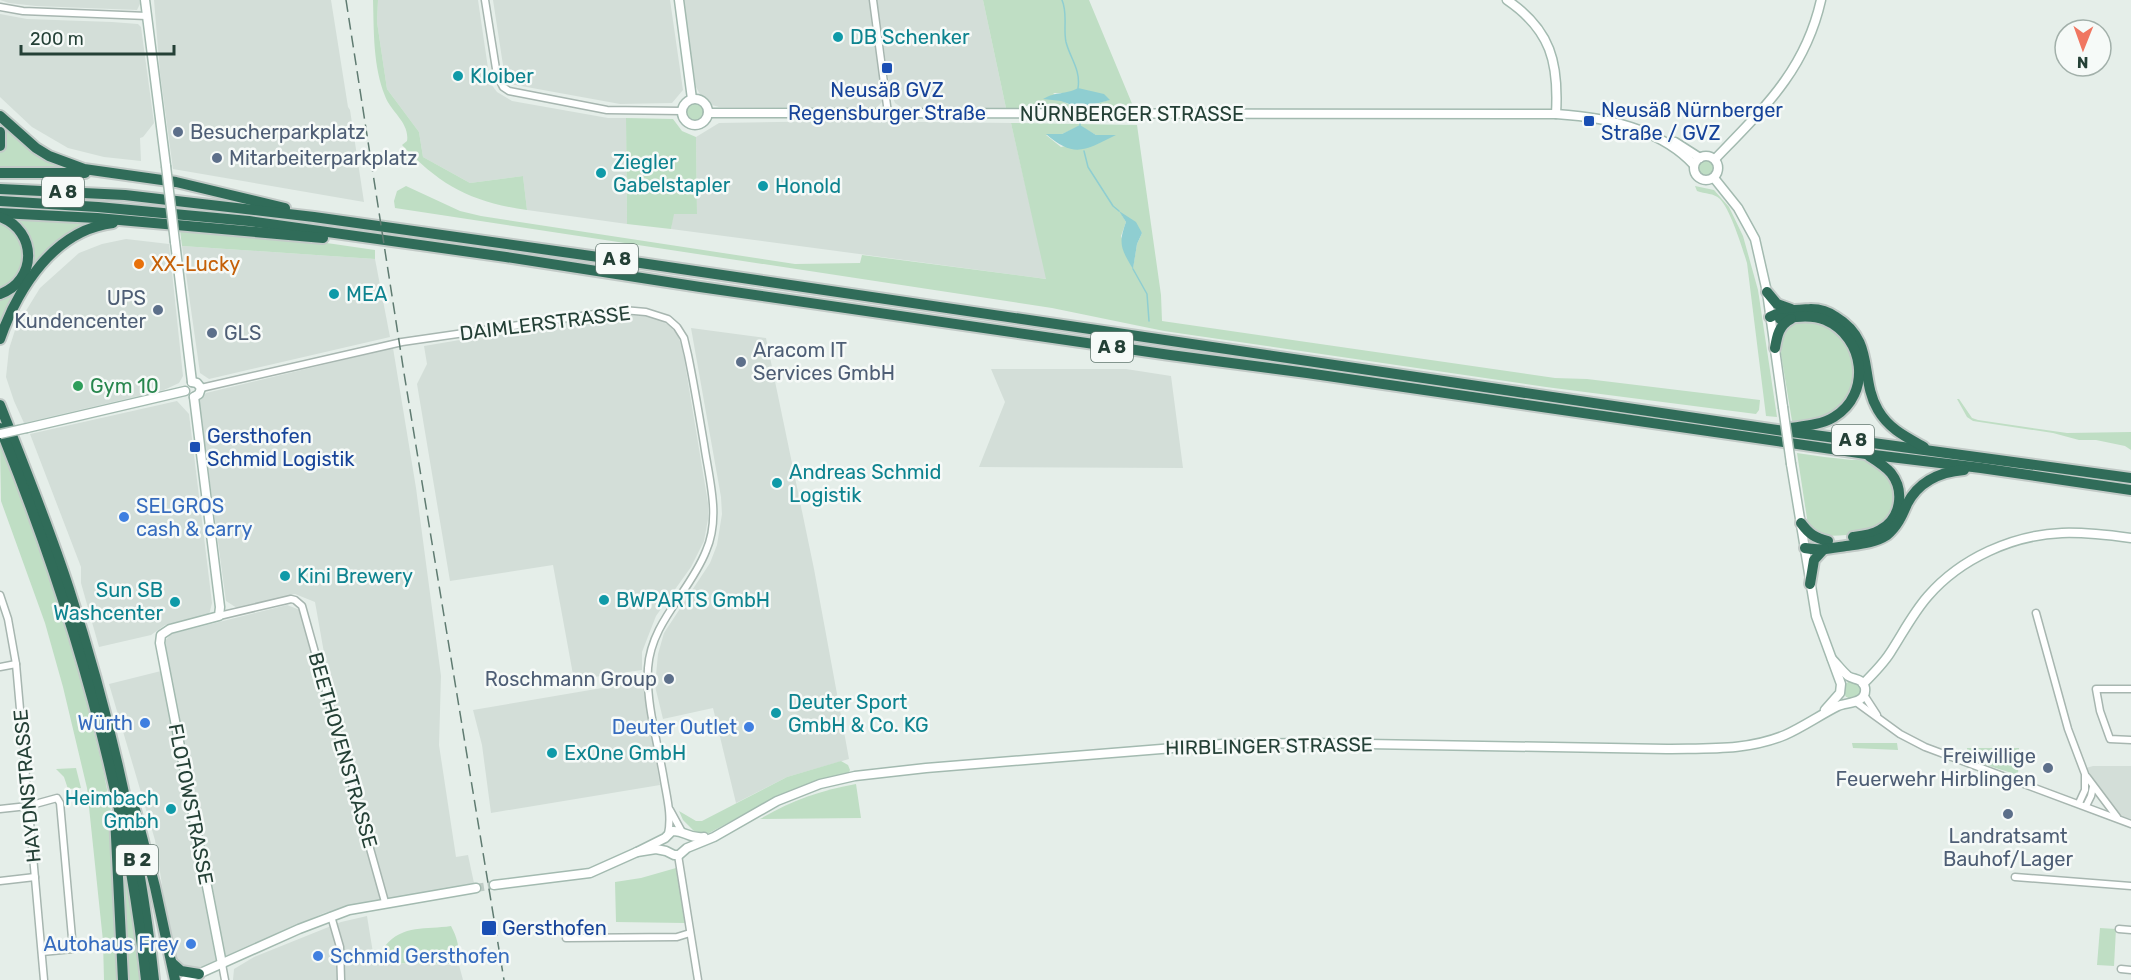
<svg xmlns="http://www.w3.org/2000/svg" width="2131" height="980" font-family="Rubik,sans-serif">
	<rect width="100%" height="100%" fill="#e5eee9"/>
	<g fill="#d3ded8">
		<polygon points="0,0 139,0 140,4 137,10 36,6 9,3"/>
		<polygon points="154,0 331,0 348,107 350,110 364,202 173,169 160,73"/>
		<polygon points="378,0 478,0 489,75 491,84 497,92 512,101 608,118 626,118 627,224 527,210 523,176 470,183 423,157 419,132 387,89 377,22"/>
		<polygon points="493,0 670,0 683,90 672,103 620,104 510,84 505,78"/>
		<polygon points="683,0 869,0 884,97 883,101 877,107 873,108 719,107 712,105 701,96 696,87"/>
		<polygon points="877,0 983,0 1006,108 909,108 901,107 895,103 890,91"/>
		<polygon points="0,14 27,19 112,22 138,24 141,27 154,123 143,137 140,138 141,161 104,157 68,148 32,127 0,97"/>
		<polygon points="843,121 1011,123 1047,279 671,229 673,214 697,213 696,137 719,123"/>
		<polygon points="126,239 169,244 183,376 179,383 164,390 24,423 14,401 6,377 9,349 16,327 40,288 79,253 102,244"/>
		<polygon points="182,246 375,259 390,337 209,379 200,373"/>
		<polygon points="622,315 647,316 658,319 669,325 677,334 682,346 708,503 708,519 704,541 691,567 656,616 642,652 642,670 574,680 553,565 450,581 417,384 427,364 424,346 603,316"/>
		<polygon points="691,328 766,338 814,569 849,759 787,777 736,803 713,708 663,719 655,686 658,654 664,633 710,563 717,545 722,514 721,497"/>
		<polygon points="393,348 416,488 441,676 439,745 456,857 468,855 474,883 346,907 324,913 194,971 174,962 155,840 109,684 169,669 165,641 171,634 287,605 300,610 319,685 329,681 315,602 295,594 237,608 226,601 199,401 206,393"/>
		<polygon points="991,369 1126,369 1171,376 1183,468 979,467 1005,402"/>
		<polygon points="177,401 189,414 212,603 209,615 165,625 151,635 99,647 81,583 81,567 30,434"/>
		<polygon points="643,681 660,785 491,813 482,745 473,710"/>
		<polygon points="2093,766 2131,766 2131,819 2120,816 2107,801 2086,768"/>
		<polygon points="367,916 374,959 390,963 459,965 463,980 233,980 234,969 254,957 341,922"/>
	</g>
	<g fill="#bfdec4" fill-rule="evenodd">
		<path d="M373 0H378L377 22 387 89 419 132 423 157 470 183 523 176 527 210C471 202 441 186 402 145L407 141C410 123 391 112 385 96 373 66 374 32 373 0Z"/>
		<path d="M983 0H1089L1133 106 1131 110H1069L1065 107 1023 106 1019 108H1006ZM1053 93H1070L1109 100C1084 106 1075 114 1053 93Z"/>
		<circle cx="695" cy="112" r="9"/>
		<polygon points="0,118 71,167 0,168"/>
		<polygon points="626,118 673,119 682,131 696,137 697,214 674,214 671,229 627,224"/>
		<path d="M1011 123 1137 125 1161 295 1162 321 1555 378 1587 379 1760 400 1759 410 1756 414 1546 387 1164 331 1052 308 395 208 394 201 397 191 406 186 460 211 481 216 795 264 860 263 862 255 1046 279ZM1080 126 1096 135H1114L1061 147 1046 135 1062 134ZM1120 212 1142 233 1137 244 1133 268 1121 236 1126 222Z"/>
		<circle cx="1706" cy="168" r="10"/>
		<path d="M1695 186 1714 190 1729 207 1743 236 1758 290 1777 417 1766 416 1747 263C1742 247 1731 211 1720 199 1714 193 1705 194 1697 191Z"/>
		<polygon points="0,218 11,223 27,256 18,280 0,291"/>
		<polygon points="10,218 97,223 55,247 0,333 0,297 31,263"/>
		<polygon points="180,230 313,241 375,250 375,259 182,246"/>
		<path d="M1795 319 1814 320 1845 337C1848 346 1856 358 1856 368 1856 405 1825 423 1792 421L1780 348 1781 338 1787 324Z"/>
		<polygon points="1957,399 1959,399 1972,418 1978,420 2067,433 2131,432 2131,450 2125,446 2096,440 2079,440 2053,433 1973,421 1967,417"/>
		<polygon points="0,446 24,506 56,597 83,688 103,768 111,811 118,980 104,980 103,941 87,788 63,687 45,623 1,501"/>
		<path d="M1797 453C1815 456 1834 458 1852 460 1858 460 1865 460 1870 462 1894 471 1902 506 1882 523 1867 535 1838 537 1820 535L1808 525Z"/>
		<circle cx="1852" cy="690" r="9"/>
		<polygon points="1852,743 1897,743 1898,750 1853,748"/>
		<polygon points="1967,748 2019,748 2018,775 1967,759"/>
		<polygon points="841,761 848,765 850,770 848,774 810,783 782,794 709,833 698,835 683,820 679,811 696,821 702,821 787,777"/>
		<polygon points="76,768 81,788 68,789 64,777 56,769"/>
		<path d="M856 784 861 818 760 819C790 801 822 790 856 784Z"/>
		<polygon points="118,827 126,865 141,980 126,980"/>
		<polygon points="676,868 685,923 616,922 615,882 641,878"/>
		<path d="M451 926C457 937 460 948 458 961L451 964 390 963 385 946C403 924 426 930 451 926Z"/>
		<polygon points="2100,928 2116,929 2114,966 2097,965"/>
	</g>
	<g fill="#8fced1">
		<path d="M1078 88 1104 94 1110 100 1080 108 1061 101 1043 99C1057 91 1065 95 1078 88Z"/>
		<path d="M1080 125 1096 135H1116C1085 150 1075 159 1046 134H1062Z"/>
		<path d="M1119 211 1136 222 1142 233 1137 244 1133 269C1121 249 1118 244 1126 222Z"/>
	</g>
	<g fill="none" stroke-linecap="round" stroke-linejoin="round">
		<g stroke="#8fced1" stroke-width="1.5">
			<path d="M1062 0C1068 14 1063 28 1066 42 1070 58 1081 70 1078 88"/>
			<polyline points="1080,117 1080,125"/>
			<polyline points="1084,151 1088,167 1113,206 1119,211"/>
			<polyline points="1133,269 1147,294 1149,321"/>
		</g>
		<polyline stroke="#becbc5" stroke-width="8" stroke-dasharray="8 4" stroke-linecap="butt" points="476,888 494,885"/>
		<defs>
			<g id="street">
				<polyline points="485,0 497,75 503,87 509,91 607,110 682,111"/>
				<polyline points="873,0 888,113"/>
				<polyline points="0,7 23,11 147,16"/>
				<path d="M201 388 402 342 623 310 646 312 668 319 677 327 684 338 688 355C694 384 699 414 704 444 709 479 721 517 706 551 690 592 651 622 648 668 646 705 658 743 664 780 667 798 672 816 668 834"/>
				<polyline points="0,595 8,619 16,664 44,980"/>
				<polyline points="2036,613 2068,729 2085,774 2085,790 2079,803"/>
				<polyline points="219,616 291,599 295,600 302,606 385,902"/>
				<polyline points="0,667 16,664"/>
				<polyline points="2131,689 2096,689 2100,711 2110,739 2131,740"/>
				<polyline points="1864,695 1877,715"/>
				<polyline points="1856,702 1900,734 1925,747 2131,824"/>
				<polyline points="2087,777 2117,817"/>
				<polyline points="2086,806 2091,796 2093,787"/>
				<polyline points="0,809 28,806 57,798 60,803 73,949 42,952"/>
				<polyline points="670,810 682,832"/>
				<polyline points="678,855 698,980"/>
				<polyline points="2015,877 2131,886"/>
				<polyline points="0,881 35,877"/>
				<polyline points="331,916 340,947 341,980"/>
				<polyline points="2119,929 2131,930"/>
				<polyline points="566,938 677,937 690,933"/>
				<polyline points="222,964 225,980"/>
				<polyline points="2121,969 2131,970"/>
			</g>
			<g id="secondary">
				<polyline points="145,0 166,166"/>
				<polyline points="679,0 692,99"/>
				<path d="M1507 0C1551 30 1559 63 1556 114"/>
				<circle cx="695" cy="112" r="13"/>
				<path d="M708 113 1556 114C1604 117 1660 128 1694 165"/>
				<polyline points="1675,142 1700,158"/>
				<circle cx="1706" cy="168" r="12"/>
				<path d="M1715 159C1763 109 1805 71 1821 0"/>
				<polyline points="1714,178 1738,208 1755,239 1767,292 1783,407"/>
				<polyline points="175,242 192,382"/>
				<polyline points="192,382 197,383 201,388 199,394 194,397"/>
				<polyline points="194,397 220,607 219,616 170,629 161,635 160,643 222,964"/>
				<polyline points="27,428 185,391"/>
				<polyline points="1791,464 1816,616 1841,684 1840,693 1825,710"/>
				<path d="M1863 684C1873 674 1883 664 1890 653 1903 633 1913 613 1928 596 1961 558 2013 535 2062 533 2085 532 2108 535 2131 538"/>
				<path d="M637 852 656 849 666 851 674 855H679L687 848 714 837 777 801 820 784 855 776 926 768 1223 744 1309 743 1667 749C1707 748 1747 751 1785 735 1803 727 1820 715 1838 706 1847 702 1867 704 1865 688 1863 678 1854 680 1848 676 1842 671 1837 664 1832 659"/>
				<path d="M494 885 590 873 637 852 665 838 672 831C685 830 688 839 704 837"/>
				<polyline points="185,980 299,929 349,910 476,888"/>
			</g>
			<g id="highway">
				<polyline points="0,116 36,148 49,156 84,169 176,182 285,208"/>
				<polyline points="0,132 0,146"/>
				<polyline points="0,173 85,173"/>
				<polyline points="0,189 125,195 314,217 627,261 1777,430 2131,478"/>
				<polyline points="0,201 98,207 249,221 506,257 700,287 1170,355 1307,373 1866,454 1981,468 2131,490"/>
				<polyline points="0,213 97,218 323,238"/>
				<path d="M0 217C38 231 37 281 0 294"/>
				<polyline points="1767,292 1777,304 1791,309"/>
				<path d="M1770 317C1783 310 1797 310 1811 309 1820 309 1829 312 1836 317 1876 341 1859 378 1878 410 1889 429 1906 437 1924 447"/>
				<path d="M1780 319C1795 317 1811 314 1825 320 1865 337 1872 394 1834 417 1821 425 1804 426 1790 428"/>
				<path d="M0 339C18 288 54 230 113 223"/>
				<path d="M1775 348C1777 336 1779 325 1791 319"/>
				<path d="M0 405C24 466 49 527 69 589 110 716 140 847 154 980"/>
				<path d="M0 428C72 605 126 789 146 980"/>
				<path d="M1801 523C1809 534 1815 538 1828 541"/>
				<path d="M1853 537C1862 536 1872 535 1880 530 1901 519 1905 491 1891 473 1885 466 1877 461 1869 456"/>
				<path d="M1805 548C1819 551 1832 548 1846 546 1860 544 1875 543 1887 535 1897 527 1902 516 1907 504 1919 481 1939 472 1964 470"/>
				<polyline points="1810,584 1814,560 1824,549"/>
				<polyline points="133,802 155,887 175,980"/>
				<polyline points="115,816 123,980"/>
				<polyline points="172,963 181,971 199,974"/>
			</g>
		</defs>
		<use href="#street" stroke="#a7b6b0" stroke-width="9"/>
		<use href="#secondary" stroke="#a3bab0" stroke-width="11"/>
		<use href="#highway" stroke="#c2cac7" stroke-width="14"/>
		<use href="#street" stroke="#fff" stroke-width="6"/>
		<use href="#secondary" stroke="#fff" stroke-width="8"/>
		<use href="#highway" stroke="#306c59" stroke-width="10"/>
		<polyline stroke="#5f7b71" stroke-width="1.5" stroke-dasharray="12 6" stroke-linecap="butt" points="346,0 404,373 504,980"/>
		<defs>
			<g id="secondary-bridge">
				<polyline points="166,166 175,242"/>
				<polyline points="1783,407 1791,464"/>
				<polyline points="0,434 27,428"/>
			</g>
		</defs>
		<use href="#secondary-bridge" stroke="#a3bab0" stroke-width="11" stroke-linecap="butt"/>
		<use href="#secondary-bridge" stroke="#fff" stroke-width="8"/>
	</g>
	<g fill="#0f9aa8" stroke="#f6faf8" stroke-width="2">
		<circle cx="838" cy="37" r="6"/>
		<circle cx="458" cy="76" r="6"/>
		<circle cx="601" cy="173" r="6"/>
		<circle cx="763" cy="186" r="6"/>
		<circle cx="334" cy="294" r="6"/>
		<circle cx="777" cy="483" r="6"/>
		<circle cx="285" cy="576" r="6"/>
		<circle cx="604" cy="600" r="6"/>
		<circle cx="175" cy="602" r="6"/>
		<circle cx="776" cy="713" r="6"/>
		<circle cx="552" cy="753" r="6"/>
		<circle cx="171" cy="809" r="6"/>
	</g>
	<g fill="#1a4fb4" stroke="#f6faf8" stroke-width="2">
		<rect x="881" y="62" width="12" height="12" rx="3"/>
		<rect x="1583" y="115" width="12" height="12" rx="3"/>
		<rect x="189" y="441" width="12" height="12" rx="3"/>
		<rect x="481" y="920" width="16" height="16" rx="3"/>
	</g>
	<g fill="#5c6f8a" stroke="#f6faf8" stroke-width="2">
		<circle cx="178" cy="132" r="6"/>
		<circle cx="217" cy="158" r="6"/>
		<circle cx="158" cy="310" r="6"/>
		<circle cx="212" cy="333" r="6"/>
		<circle cx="741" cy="362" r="6"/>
		<circle cx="669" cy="679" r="6"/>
		<circle cx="2048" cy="768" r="6"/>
		<circle cx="2008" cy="814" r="6"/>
	</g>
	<circle fill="#e8710a" stroke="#f6faf8" stroke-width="2" cx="139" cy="264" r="6"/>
	<circle fill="#2e9e5b" stroke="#f6faf8" stroke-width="2" cx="78" cy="386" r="6"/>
	<g fill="#3f7fe0" stroke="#f6faf8" stroke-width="2">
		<circle cx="124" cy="517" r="6"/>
		<circle cx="145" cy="723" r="6"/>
		<circle cx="749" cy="727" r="6"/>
		<circle cx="191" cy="944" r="6"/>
		<circle cx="318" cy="956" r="6"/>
	</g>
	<g text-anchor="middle" stroke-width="5" stroke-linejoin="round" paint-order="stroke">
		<g fill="#f6faf8" stroke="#637870" stroke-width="1.5">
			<rect x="42" y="177" width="42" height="30" rx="4.5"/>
			<rect x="596" y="244" width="42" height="30" rx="4.5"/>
			<rect x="1091" y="332" width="42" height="30" rx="4.5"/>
			<rect x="1832" y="425" width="42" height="30" rx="4.5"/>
			<rect x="116" y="845" width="42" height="30" rx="4.5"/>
		</g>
		<g font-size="18" font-weight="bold" fill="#244036">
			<text x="63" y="198">A 8</text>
			<text x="617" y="265">A 8</text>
			<text x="1112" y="353">A 8</text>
			<text x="1853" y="446">A 8</text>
			<text x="137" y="866">B 2</text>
		</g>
		<g font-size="20" fill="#0d838f" stroke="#f6faf8" text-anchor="start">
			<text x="850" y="44">DB Schenker</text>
			<text x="470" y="83">Kloiber</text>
			<text x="613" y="169">Ziegler<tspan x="613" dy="23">Gabelstapler</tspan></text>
			<text x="775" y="193">Honold</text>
			<text x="346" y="301">MEA</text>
			<text x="789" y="479">Andreas Schmid<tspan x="789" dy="23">Logistik</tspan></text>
			<text x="297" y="583">Kini Brewery</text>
			<text x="163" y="597" text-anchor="end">Sun SB<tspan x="163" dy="23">Washcenter</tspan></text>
			<text x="616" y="607">BWPARTS GmbH</text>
			<text x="788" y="709">Deuter Sport<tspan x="788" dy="23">GmbH &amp; Co. KG</tspan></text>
			<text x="564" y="760">ExOne GmbH</text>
			<text x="159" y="805" text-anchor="end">Heimbach<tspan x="159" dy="23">Gmbh</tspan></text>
		</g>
		<g font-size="20" fill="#164399" stroke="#f6faf8" text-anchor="start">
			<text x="887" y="97" text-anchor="middle">Neusäß GVZ<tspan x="887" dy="23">Regensburger Straße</tspan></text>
			<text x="1601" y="117">Neusäß Nürnberger<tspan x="1601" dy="23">Straße / GVZ</tspan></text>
			<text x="207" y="443">Gersthofen<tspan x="207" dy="23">Schmid Logistik</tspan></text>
			<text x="502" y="935">Gersthofen</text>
		</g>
		<g font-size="20" fill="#244036" stroke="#f6faf8">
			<text x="1132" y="121">NÜRNBERGER STRASSE</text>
			<text transform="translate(545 323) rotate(-7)" y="7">DAIMLERSTRASSE</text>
			<text transform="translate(1269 746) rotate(-1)" y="7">HIRBLINGER STRASSE</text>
			<text transform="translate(343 750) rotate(74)" y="7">BEETHOVENSTRASSE</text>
			<text transform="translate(27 786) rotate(-95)" y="7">HAYDNSTRASSE</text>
			<text transform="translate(191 804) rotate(79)" y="7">FLOTOWSTRASSE</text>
		</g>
		<g font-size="20" fill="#4e5e75" stroke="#f6faf8" text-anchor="start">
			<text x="190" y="139">Besucherparkplatz</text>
			<text x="229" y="165">Mitarbeiterparkplatz</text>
			<text x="146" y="305" text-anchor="end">UPS<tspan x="146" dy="23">Kundencenter</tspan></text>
			<text x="224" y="340">GLS</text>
			<text x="753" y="357">Aracom IT<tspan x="753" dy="23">Services GmbH</tspan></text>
			<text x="657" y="686" text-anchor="end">Roschmann Group</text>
			<text x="2036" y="763" text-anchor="end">Freiwillige<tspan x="2036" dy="23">Feuerwehr Hirblingen</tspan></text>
			<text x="2008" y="843" text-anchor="middle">Landratsamt<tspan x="2008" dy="23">Bauhof/Lager</tspan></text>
		</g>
		<g font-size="20" fill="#c56008" stroke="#f6faf8" text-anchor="start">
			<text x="151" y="271">XX-Lucky</text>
		</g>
		<g font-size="20" fill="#27864d" stroke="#f6faf8" text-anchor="start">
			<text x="90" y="393">Gym 10</text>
		</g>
		<g font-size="20" fill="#366cbe" stroke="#f6faf8" text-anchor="end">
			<text x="136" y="513" text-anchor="start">SELGROS<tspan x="136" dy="23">cash &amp; carry</tspan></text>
			<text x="133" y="730">Würth</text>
			<text x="737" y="734">Deuter Outlet</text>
			<text x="179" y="951">Autohaus Frey</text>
			<text x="330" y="963" text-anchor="start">Schmid Gersthofen</text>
		</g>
	</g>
	<g transform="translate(2083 48) rotate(181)"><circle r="28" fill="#f6faf8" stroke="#a2b0aa" stroke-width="1.5"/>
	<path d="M0-4.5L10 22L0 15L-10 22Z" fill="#f07661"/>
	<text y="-9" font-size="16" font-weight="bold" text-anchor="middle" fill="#244036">N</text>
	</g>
	<path d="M21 45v9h153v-9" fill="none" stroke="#244036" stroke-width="3"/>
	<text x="30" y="45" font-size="18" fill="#244036" stroke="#f6faf8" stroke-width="4.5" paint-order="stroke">200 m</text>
</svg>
